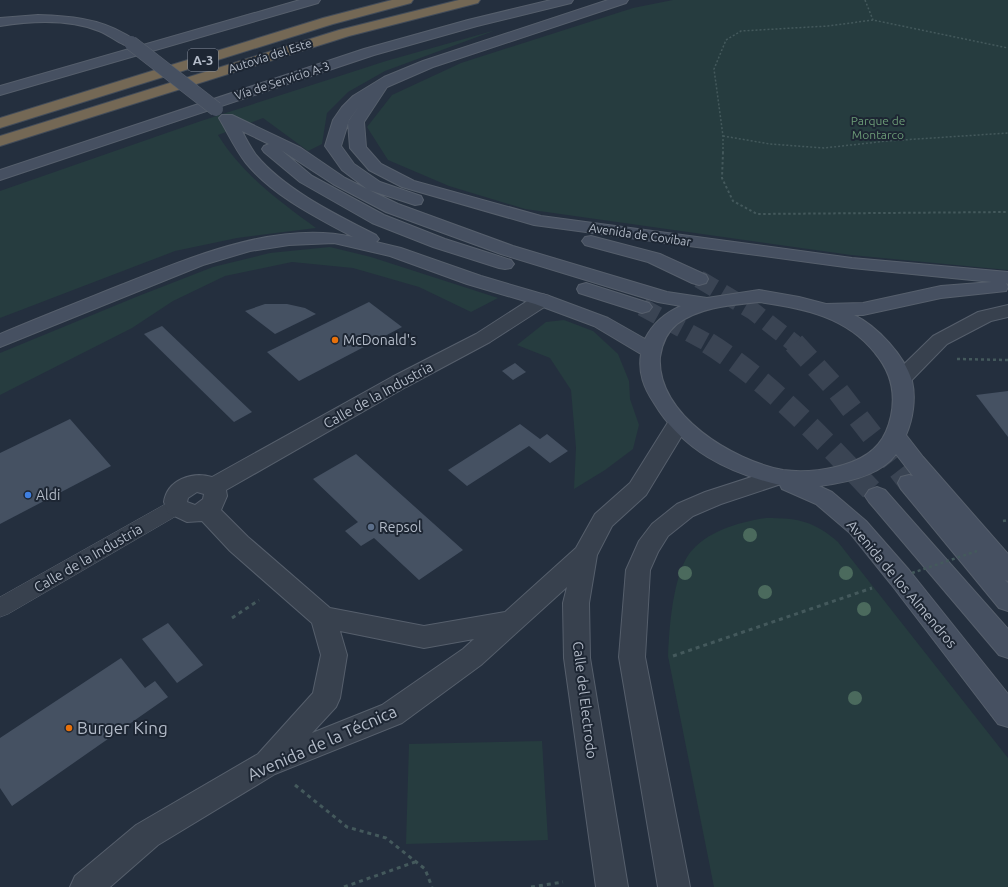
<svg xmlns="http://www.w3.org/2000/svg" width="1008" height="887" font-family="Ubuntu,sans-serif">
	<rect width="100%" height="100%" fill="#242f3e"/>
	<g fill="#263c3f">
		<polygon points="673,0 1008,0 1008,270 851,255 525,209 449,186 388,160 367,127 392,95 461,63 633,8"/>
		<path d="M496 30 385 71 348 92 327 113 322 144 308 151 263 118 218 135C242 174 279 201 316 228L237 238 175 251 0 318V191L201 121 386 61Z"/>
		<polygon points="330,247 371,257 498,298 471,312 419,287 353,268 292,262 225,276 173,301 132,328 0,395 0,353 136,297 213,267 270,253"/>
		<polygon points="564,320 593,331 618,354 629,381 630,399 639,425 633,449 605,470 574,489 576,448 571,390 550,358 517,345 546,322"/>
		<path d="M766 518C798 518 814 521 838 542L1008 758V887H714L668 656C669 627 673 577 689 554 706 531 740 522 766 518Z"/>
		<polygon points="542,741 548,840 406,844 409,744"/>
	</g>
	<g fill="#455162">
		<polygon points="369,302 402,327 299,381 267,352"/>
		<polygon points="265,304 287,304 305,308 316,314 275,334 245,311"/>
		<polygon points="162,326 252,412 234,422 144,334"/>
		<polygon points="515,363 526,372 513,380 502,371"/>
		<polygon points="1008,391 1008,437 976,395"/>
		<polygon points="70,419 111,466 0,524 0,453"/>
		<polygon points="520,424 540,439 547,434 568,451 550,463 529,446 467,486 448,470"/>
		<polygon points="356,454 463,550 419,580 374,538 361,546 345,531 358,522 313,479"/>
		<polygon points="168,623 203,665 177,683 142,639"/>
		<polygon points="121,658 145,688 155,681 168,697 12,806 0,788 0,738"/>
	</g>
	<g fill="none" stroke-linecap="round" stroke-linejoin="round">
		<g stroke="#3a4453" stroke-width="18" stroke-dasharray="18 9" stroke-linecap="butt">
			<polyline points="699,279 753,311 795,344"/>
			<polyline points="642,307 710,344"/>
		</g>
		<g stroke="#3a4453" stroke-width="22" stroke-dasharray="22 11" stroke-linecap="butt">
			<path d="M708 343C772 383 825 442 877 496"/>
			<polyline points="794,343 837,390 909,483"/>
		</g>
		<defs>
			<polygon id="service" points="176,499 183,502 186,507 183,512 8,614 0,617 0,597 169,502"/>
			<g id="minor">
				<path d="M542 294 549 296 551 300 549 304 490 342 406 387 226 490 227 496 221 510 248 537 330 608 424 626 505 612 576 548 595 514 630 483 670 419 678 417 686 419 689 424 646 495 612 526 597 555 589 603 590 658 628 887H596L564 658 563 603 567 587 481 665 402 723 275 774 158 845 110 887H70L75 876 136 825 258 754 313 693 321 655 312 623 230 551 202 521 187 522 168 513 164 502C167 480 192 471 212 477L392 377 476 334 535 296ZM197 492 204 494 203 499 195 505 187 502 188 498ZM340 631 424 648 474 639 463 649 382 705 312 733 336 707 340 698 347 655Z"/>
				<polygon points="776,469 784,471 787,477 784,483 721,504 693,516 668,536 658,552 650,570 645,657 690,887 658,887 619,657 626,570 639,541 652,524 677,504 705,492"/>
			</g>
			<polygon id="tertiary" points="1008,305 1008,317 991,321 947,344 908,384 901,386 894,384 891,379 894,374 933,336 978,312"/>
			<g id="secondary">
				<polygon points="300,0 320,0 318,3 0,95 0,86"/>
				<polygon points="551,0 573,0 571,3 477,26 374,55 0,180 0,170 364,49 468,20"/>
				<path d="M608 0H628L626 3 433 67 387 87 364 122 366 147 381 164 414 181 541 216 852 258 1008 272V284L1006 283 1008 287 1006 291 941 298 863 315H854C877 326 905 356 912 381 916 398 913 419 906 435L923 457 1008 554V581L1005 580 1008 583V611L999 608 901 489 898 483 901 477 909 475 913 476 896 454C881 476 844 483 819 486L832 492 866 521 909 570 1008 694V727L998 724 891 584 850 533 816 504 782 489 780 485C728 473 682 450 654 403 644 388 638 373 641 354L594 326 535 304 467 284 390 256 334 243 289 245 250 251 203 265 0 347V334C40 317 81 301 121 285 191 257 278 220 353 237 316 217 273 196 246 163 235 149 228 133 219 118L222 115H232L301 148 345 178 367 189 342 170 325 146 333 120 342 107 353 96 384 77 423 61ZM360 105 348 122 350 148 369 170 402 187 534 225 852 268 992 282 941 286 863 303 826 304 799 297 759 290 707 298 667 292 513 246 398 204 369 190 415 205 421 204 423 200 421 196 380 182 354 164 341 146 349 120ZM242 131 269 144 264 146 262 149 264 152 300 182 372 223 433 247 499 268 505 269 511 268 514 264 511 260 445 239 384 215 312 176 281 150 333 184 386 212 501 254 658 302 681 306C665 313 653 323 645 339L608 318 549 296 481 276 401 248 376 242 379 239 376 235C337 215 285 190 256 155 251 148 246 139 242 131ZM759 302C803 308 847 317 875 353 891 372 896 392 891 416 886 439 875 453 852 462 831 470 805 473 783 470 734 461 656 415 660 357 662 344 666 333 677 324 700 307 731 305 759 302Z"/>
				<path d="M38 15C68 16 98 18 125 34 130 37 135 39 138 43L136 46C123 49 111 35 99 31 69 19 31 21 0 26V18Z"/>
				<polygon points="591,236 660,254 706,275 708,279 706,283 699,285 692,283 648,262 585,245 582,241 585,237"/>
				<polygon points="586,283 649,303 652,307 649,311 642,313 579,293 577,289 579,285"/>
				<polygon points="877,487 885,490 1008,629 1008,658 999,655 869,502 865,496 869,490"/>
			</g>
			<g id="motorway">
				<polygon points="392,0 413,0 411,3 333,24 0,128 0,118 323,18"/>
				<polygon points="459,0 480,0 478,3 349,36 0,146 0,136 339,30"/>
			</g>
		</defs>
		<use href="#service" stroke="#565f6c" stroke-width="1"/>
		<use href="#minor" stroke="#565f6c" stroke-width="2"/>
		<use href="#tertiary" stroke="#565f6c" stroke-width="2"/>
		<use href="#secondary" stroke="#565f6c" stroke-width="2"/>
		<use href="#motorway" stroke="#434c59" stroke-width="2"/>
		<g stroke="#44595c" stroke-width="1.5" stroke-dasharray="2 2" stroke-linecap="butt">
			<polyline points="865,0 873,20"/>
			<polyline points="723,136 770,144 824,148 887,141 1008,133"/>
			<polyline points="723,153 723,136 714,69 726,40 741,31 828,26 873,20 1008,48"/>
		</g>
		<polyline stroke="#44595c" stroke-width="2" stroke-dasharray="2.5 2.5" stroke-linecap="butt" points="723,152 722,178 733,201 757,214 1008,212"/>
		<g stroke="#44595c" stroke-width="2.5" stroke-dasharray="3 3" stroke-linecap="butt">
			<polyline points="957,359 1008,360"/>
			<polyline points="1003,521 1008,520"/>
		</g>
		<g stroke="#44595c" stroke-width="3" stroke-dasharray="4 4" stroke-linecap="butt">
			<polyline points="232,618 259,600"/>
			<polyline points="673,656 872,588"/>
			<polyline points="295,785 347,827 386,838 425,869 432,887"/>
			<polyline points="344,887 415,862"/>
			<polyline points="531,887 563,882"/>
		</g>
		<use href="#service" fill="#38414e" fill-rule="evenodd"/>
		<use href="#minor" fill="#38414e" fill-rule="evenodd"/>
		<use href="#tertiary" fill="#38414e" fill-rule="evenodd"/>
		<use href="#secondary" fill="#465061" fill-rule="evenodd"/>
		<use href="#motorway" fill="#746855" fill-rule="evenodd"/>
		<defs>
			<polyline id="secondary-bridge" points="131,43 216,109"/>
		</defs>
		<use href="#secondary-bridge" stroke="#565f6c" stroke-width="15" stroke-linecap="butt"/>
		<polyline stroke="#44595c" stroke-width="2.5" stroke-dasharray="3 3" stroke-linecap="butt" points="912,573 977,551"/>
		<use href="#secondary-bridge" stroke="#465061" stroke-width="14"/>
	</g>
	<g fill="#4b6a5d">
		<circle cx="750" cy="535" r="7"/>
		<circle cx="685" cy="573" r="7"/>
		<circle cx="846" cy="573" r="7"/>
		<circle cx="765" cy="592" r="7"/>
		<circle cx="864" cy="609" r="7"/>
		<circle cx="855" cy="698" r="7"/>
	</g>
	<g fill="#e8710a" stroke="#1d2633" stroke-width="1.5">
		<circle cx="335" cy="340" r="4"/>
		<circle cx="69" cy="728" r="4"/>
	</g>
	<circle fill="#3f7fe0" stroke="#1d2633" stroke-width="1.5" cx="28" cy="495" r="4"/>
	<circle fill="#5c6f8a" stroke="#1d2633" stroke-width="1.5" cx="371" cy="527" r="4"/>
	<g text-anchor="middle" stroke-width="4" stroke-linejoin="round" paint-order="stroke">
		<g font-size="12" fill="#b4bcc9" stroke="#1d2633">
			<text transform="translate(270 56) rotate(-18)" y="4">Autovía del Este</text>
			<text transform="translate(282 81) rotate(-18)" y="4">Vía de Servicio A-3</text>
			<text transform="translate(640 235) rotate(8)" y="4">Avenida de Covibar</text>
		</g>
		<g font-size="12" fill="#6b9a76" stroke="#1d2633">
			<text x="878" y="125">Parque de<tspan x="878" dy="14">Montarco</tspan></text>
		</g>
		<rect fill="#1d2633" stroke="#878f9c" stroke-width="1" x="188" y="49" width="30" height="22" rx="3"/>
		<g font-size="13" font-weight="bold" fill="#b4bcc9">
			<text x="203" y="65">A-3</text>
		</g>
		<g font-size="14" fill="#b4bcc9" stroke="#1d2633" text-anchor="start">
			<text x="343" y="345">McDonald's</text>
			<text x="36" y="500">Aldi</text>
			<text x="379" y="532">Repsol</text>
		</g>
		<g font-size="14" fill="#b4bcc9" stroke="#1d2633">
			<text transform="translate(378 395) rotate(-29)" y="5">Calle de la Industria</text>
			<text transform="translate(88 558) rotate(-30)" y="5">Calle de la Industria</text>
			<text transform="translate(902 584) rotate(50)" y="5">Avenida de los Almendros</text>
			<text transform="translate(585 700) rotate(83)" y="5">Calle del Electrodo</text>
		</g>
		<g font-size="17" fill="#b4bcc9" stroke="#1d2633" text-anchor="start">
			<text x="77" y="734">Burger King</text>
		</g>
		<g font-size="17" fill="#b4bcc9" stroke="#1d2633">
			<text transform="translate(322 743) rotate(-24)" y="6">Avenida de la Técnica</text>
		</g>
	</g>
</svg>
